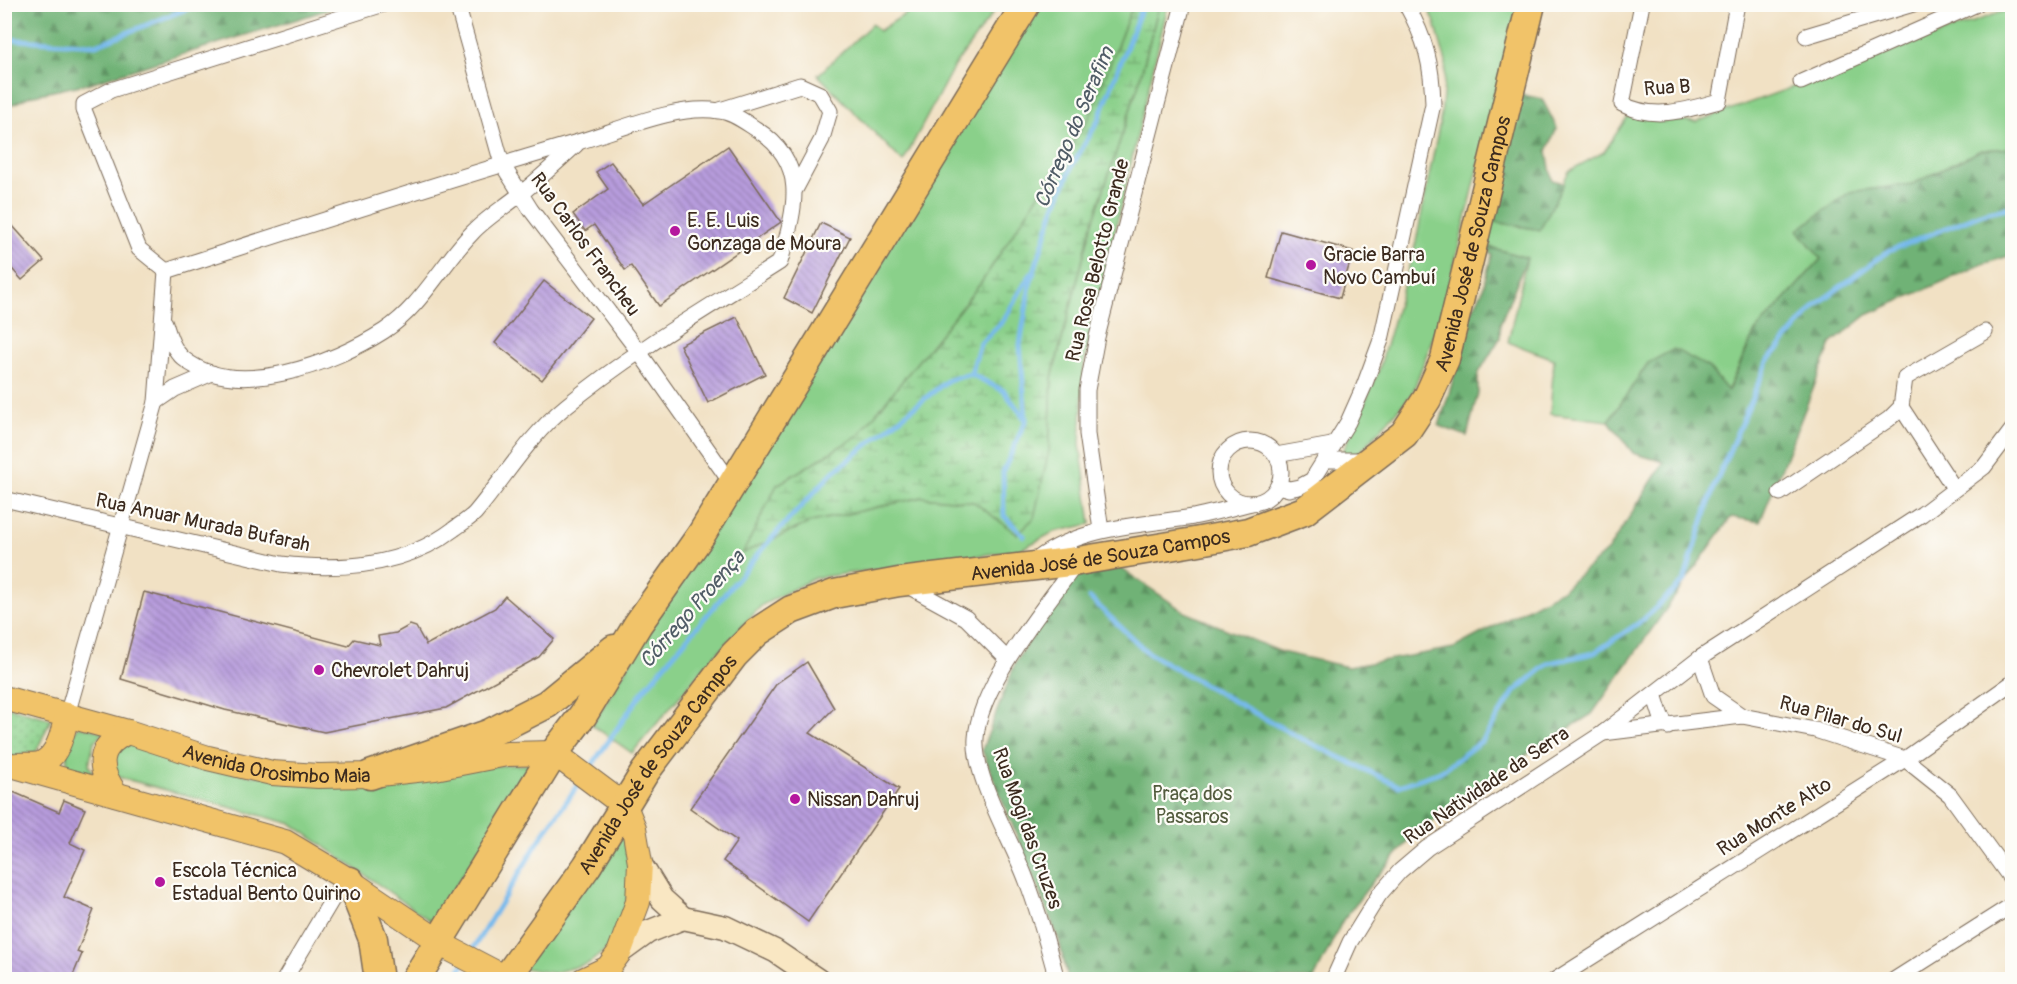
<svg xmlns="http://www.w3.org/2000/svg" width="2017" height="984" font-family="Pangolin,sans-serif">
	<defs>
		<pattern id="forest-firs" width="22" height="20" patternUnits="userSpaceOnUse" patternTransform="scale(1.5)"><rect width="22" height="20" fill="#6fb276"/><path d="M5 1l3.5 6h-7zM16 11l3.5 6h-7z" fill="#5c9160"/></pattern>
		<pattern id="wetland-marsh" width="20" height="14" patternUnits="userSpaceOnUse" patternTransform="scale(1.5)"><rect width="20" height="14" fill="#8ad08a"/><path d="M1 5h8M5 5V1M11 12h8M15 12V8" fill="none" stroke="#72a970"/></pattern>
		<pattern id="garden-dots" width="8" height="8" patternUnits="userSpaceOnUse" patternTransform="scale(1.5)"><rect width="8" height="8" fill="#8ad08a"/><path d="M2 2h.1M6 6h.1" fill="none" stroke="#72a970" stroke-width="1.8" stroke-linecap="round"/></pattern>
		<pattern id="building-back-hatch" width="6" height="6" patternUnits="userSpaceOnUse" patternTransform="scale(1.5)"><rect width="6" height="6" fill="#b79cdd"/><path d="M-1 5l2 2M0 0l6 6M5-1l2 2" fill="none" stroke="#967fb3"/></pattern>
	</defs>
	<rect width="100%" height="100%" fill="#fdfcf7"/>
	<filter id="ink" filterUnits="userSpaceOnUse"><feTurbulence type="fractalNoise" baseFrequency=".0167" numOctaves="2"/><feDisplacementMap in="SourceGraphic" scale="12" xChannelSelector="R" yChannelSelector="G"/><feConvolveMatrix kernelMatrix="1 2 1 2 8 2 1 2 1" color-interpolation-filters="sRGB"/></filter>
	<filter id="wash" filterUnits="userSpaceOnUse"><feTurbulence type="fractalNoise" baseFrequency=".008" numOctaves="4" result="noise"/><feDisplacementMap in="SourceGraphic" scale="24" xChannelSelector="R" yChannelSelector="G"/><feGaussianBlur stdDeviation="1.35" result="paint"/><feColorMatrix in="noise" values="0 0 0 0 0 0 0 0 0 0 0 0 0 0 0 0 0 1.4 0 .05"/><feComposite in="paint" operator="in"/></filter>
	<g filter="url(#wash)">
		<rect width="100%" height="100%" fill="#f1e1c4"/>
		<g fill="#8ad08a" stroke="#627d54" stroke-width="1.5">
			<polygon points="919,5 999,5 954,66 903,162 818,75 872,24 879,31"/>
			<polygon points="1026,5 1133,5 1089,118 981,283 858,436 777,485 744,552 811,522 922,497 974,502 1017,534 1049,450 1052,378 1091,228 1138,86 1159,5 1168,5 1084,363 1080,444 1091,524 1054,532 1019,550 814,578 762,605 707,664 632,753 592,725"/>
			<polygon points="1426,5 1519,5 1443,310 1412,394 1360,452 1341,456 1378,373 1416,242 1441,116 1446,62 1434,20"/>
			<polygon points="2012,8 2012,148 1981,150 1913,184 1850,192 1799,231 1821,259 1755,332 1727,391 1708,367 1648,363 1609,421 1550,414 1554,359 1508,342 1527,258 1483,245 1490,221 1540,230 1569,171 1604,152 1628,116 1696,122"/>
			<path d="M79 726 104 732 94 742 89 765 96 778 68 768C65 751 67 739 79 726Z"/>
			<polygon points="136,744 251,776 536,764 432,922 292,824 118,777 110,764 121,745"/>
			<polygon points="620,827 632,860 625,912 613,944 589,963 553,973 522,968"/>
		</g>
		<g fill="url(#forest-firs)" stroke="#556e4a" stroke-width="1.5">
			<polygon points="5,4 343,4 343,5 90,83 30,96 5,108"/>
			<polygon points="1519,94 1542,99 1557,128 1547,151 1552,180 1564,183 1540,230 1490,221"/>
			<polygon points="2012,148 2012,255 1983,264 1867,315 1831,344 1760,522 1731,517 1592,714 1537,748 1416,833 1374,880 1343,920 1314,979 1068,979 1059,940 982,750 1016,661 1071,578 1119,567 1185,612 1281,652 1348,667 1454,648 1562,590 1609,549 1664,462 1633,453 1609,421 1648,363 1674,349 1708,367 1728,391 1755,332 1821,259 1798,230 1850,192 1913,184 1981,150"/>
			<polygon points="1483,245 1527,258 1500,324 1500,338 1478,374 1478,393 1467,436 1439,426 1454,377 1463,328 1482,292 1492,255"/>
		</g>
		<polygon fill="url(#wetland-marsh)" stroke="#627d54" stroke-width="1.5" points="1133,5 1159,5 1138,86 1091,228 1052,377 1049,450 1034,518 1017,534 974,502 922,497 811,522 743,553 777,485 858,436 981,283 1089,118"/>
		<polygon fill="url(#garden-dots)" stroke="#627d54" stroke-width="1.5" points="4,706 51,719 36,752 14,757 5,754"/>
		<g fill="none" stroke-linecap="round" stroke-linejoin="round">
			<g stroke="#76b9ec" stroke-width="5">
				<polyline points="4,39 96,45 199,4"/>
				<polyline points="971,374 980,344 1003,321 1031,273"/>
				<polyline points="1024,536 1004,516 1003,472 1026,420 1020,345 1030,284 1053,212 1072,166 1098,121 1143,4"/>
				<polyline points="1090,598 1148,653 1296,736 1399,786 1440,772 1483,740 1514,692 1549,663 1594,653 1643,620 1684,581 1715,484 1768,361 1816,305 1887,252 1983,213 2012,207"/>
				<polyline points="588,771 643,691 771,539 832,473 948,380 971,374 1004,391 1026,420"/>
				<polyline points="471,952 542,836 581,781"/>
				<polyline points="454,980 464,963"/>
			</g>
		</g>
		<g id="blocks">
			<g fill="url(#building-back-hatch)">
				<polygon points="728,146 781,222 659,306 631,266 625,270 594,225 585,231 573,214 608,189 596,172 611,162 643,204"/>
				<polygon points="821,223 850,237 812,313 784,298"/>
				<polygon points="12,225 44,261 22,280 4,260 4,232"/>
				<polygon points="1281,231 1353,251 1340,298 1268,278"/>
				<polygon points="544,281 591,318 542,380 495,343"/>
				<polygon points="737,317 765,374 708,403 680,345"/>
				<polygon points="144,592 348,646 354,639 380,645 378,636 396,633 410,625 416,627 426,645 495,608 505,596 554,639 539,657 446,708 324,732 225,710 121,679"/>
				<polygon points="807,662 834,708 810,733 899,789 808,922 723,861 737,841 690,808 777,683"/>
				<polygon points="4,788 59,812 64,800 85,809 70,843 85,850 64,897 94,910 77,952 82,954 71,980 4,980"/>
			</g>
		</g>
	</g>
	<g filter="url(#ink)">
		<use href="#blocks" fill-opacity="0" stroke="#7b6a58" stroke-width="1.5"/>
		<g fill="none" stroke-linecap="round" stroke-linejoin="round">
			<defs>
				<g id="street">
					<polyline points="457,4 502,164 531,210 639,352 732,484"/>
					<path d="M1642 4 1622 104C1654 121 1687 110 1719 101L1737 4"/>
					<polyline points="1806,36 1913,4"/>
					<polyline points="1801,82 1977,4"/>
					<polyline points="720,110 800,85 820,94 830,111 822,139 796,188"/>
					<path d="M165 323C169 336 173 350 184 359 237 401 334 363 384 331 421 307 442 264 472 233 485 219 503 208 518 196 538 180 557 162 576 145"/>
					<polyline points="156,402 175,389 212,373"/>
					<polyline points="1901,407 1954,488"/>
					<circle cx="1250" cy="472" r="31"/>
					<polyline points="1276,455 1332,445"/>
					<polyline points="1326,460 1368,460"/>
					<path d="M1278 486 1289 489 1299 487 1312 480 1348 422 1364 386 1381 340 1433 104C1432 64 1426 40 1406 4"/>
					<polyline points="1780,493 1889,419 1901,407 1905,378 1985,332"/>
					<path d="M4 499 281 564C341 571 404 567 454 529 461 524 469 519 475 513 506 476 529 436 566 406 633 351 708 308 780 262 795 209 810 163 756 129 745 122 732 112 719 111 677 104 619 130 578 142 440 182 303 227 166 271"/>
					<polyline points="1101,530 1087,434 1087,390 1097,337 1183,4"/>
					<path d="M1031 564C1076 526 1137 526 1193 517 1213 513 1232 508 1251 503"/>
					<polyline points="906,585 966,618 1007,659"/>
					<polyline points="1700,658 1713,696 1742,716"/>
					<polyline points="1654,694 1661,716 1668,727"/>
					<polyline points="67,715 156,402 166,271 139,249 84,110 84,104 111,90 384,4"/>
					<polyline points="1603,733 1742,716 1815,730 1905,759 1950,795 2012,880"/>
					<polyline points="284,980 345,878"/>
					<path d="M1057 980C1048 946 1039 912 1026 879 1012 841 973 777 976 738 979 685 1047 604 1078 561"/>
					<polyline points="1333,980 1350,942 1379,895 1400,871 1427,848 1603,733 1700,658 1922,514 1984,467 2012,430"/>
					<polyline points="1555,980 1905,759 2012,683"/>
					<polyline points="1894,980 2012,905"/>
				</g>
				<g id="secondary">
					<polyline points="640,863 662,899 683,918 725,927 775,951 818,980"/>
					<polyline points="619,953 648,932 683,918"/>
				</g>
				<g id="primary">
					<path id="s1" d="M4 698 128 732 208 758 272 773 318 776 370 775 435 768 507 754 554 753 625 806 634 828 640 863 638 902 619 953 608 968 583 980"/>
					<polyline points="4,763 285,842 345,878 450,949 494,972 518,980"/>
					<path d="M18 765C25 764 36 766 42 763 59 755 63 731 67 715"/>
					<path d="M116 794C97 769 96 746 128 732"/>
				</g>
				<g id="highway">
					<polyline points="370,775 488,734 547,704 614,649"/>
					<polyline points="350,881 373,939 379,980"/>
					<polyline points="415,980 554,753 583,715 638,624 701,535 1026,4"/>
					<path id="s2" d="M505 980 587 866 645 772 734 655 757 632 791 610 834 594 899 582 1078 561 1194 542 1248 532 1304 511 1404 434 1427 399 1445 359 1531 4"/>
				</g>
			</defs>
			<use href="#street" stroke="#7b6a58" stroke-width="17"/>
			<use href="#secondary" stroke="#7b6a58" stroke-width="25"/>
			<use href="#primary" stroke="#7b6a58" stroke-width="26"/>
			<use href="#highway" stroke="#7b6a58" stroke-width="31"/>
			<use href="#street" stroke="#fff" stroke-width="15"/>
			<use href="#secondary" stroke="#f9e7c3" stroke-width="22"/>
			<use href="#primary" stroke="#f1c369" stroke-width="24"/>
			<use href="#highway" stroke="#f1c369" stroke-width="28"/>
		</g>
	</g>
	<g fill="#b5179e" stroke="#fdfcf7" stroke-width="2">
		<circle cx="675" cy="231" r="6"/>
		<circle cx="1311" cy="265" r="6"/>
		<circle cx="319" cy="670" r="6"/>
		<circle cx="795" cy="799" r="6"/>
		<circle cx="160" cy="882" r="6"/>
	</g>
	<g text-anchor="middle" stroke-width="4.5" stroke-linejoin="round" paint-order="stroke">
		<g font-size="20" fill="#3b2a1e" stroke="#fdfcf7">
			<text transform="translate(1667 87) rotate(-4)" y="7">Rua B</text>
			<text dy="7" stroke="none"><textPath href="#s2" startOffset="1326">Avenida José de Souza Campos</textPath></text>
			<text transform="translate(586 244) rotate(54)" y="7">Rua Carlos Francheu</text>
			<text transform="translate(1097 260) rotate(-76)" y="7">Rua Rosa Belotto Grande</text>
			<text transform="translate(203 522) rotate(12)" y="7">Rua Anuar Murada Bufarah</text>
			<text dy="7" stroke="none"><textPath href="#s2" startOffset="786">Avenida José de Souza Campos</textPath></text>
			<text transform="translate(1841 719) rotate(16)" y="7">Rua Pilar do Sul</text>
			<text dy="7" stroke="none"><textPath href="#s1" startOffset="282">Avenida Orosimbo Maia</textPath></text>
			<text dy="7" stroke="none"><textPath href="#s2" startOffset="264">Avenida José de Souza Campos</textPath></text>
			<text transform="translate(1486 785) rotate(-34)" y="7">Rua Natividade da Serra</text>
			<text transform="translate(1774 816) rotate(-32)" y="7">Rua Monte Alto</text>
			<text transform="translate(1028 828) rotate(70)" y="7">Rua Mogi das Cruzes</text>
		</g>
		<g font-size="20" fill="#3b2a1e" stroke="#fdfcf7" text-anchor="start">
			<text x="687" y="227">E. E. Luis<tspan x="687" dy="23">Gonzaga de Moura</tspan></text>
			<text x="1323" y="261">Gracie Barra<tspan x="1323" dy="23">Novo Cambuí</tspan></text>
			<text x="331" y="677">Chevrolet Dahruj</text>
			<text x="807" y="806">Nissan Dahruj</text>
			<text x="172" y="877">Escola Técnica<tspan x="172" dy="23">Estadual Bento Quirino</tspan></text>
		</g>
		<g font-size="20" fill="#535c3e" stroke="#fdfcf7">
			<text x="1192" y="800">Praça dos<tspan x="1192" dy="23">Passaros</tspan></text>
		</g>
		<g font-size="21" font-style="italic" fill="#505c66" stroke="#fdfcf7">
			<text transform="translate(1074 127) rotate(-67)" y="7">Córrego do Serafim</text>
			<text transform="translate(692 609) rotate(-49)" y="7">Córrego Proença</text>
		</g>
	</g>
	<rect width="2017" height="984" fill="none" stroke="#fdfcf7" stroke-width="24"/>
</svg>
